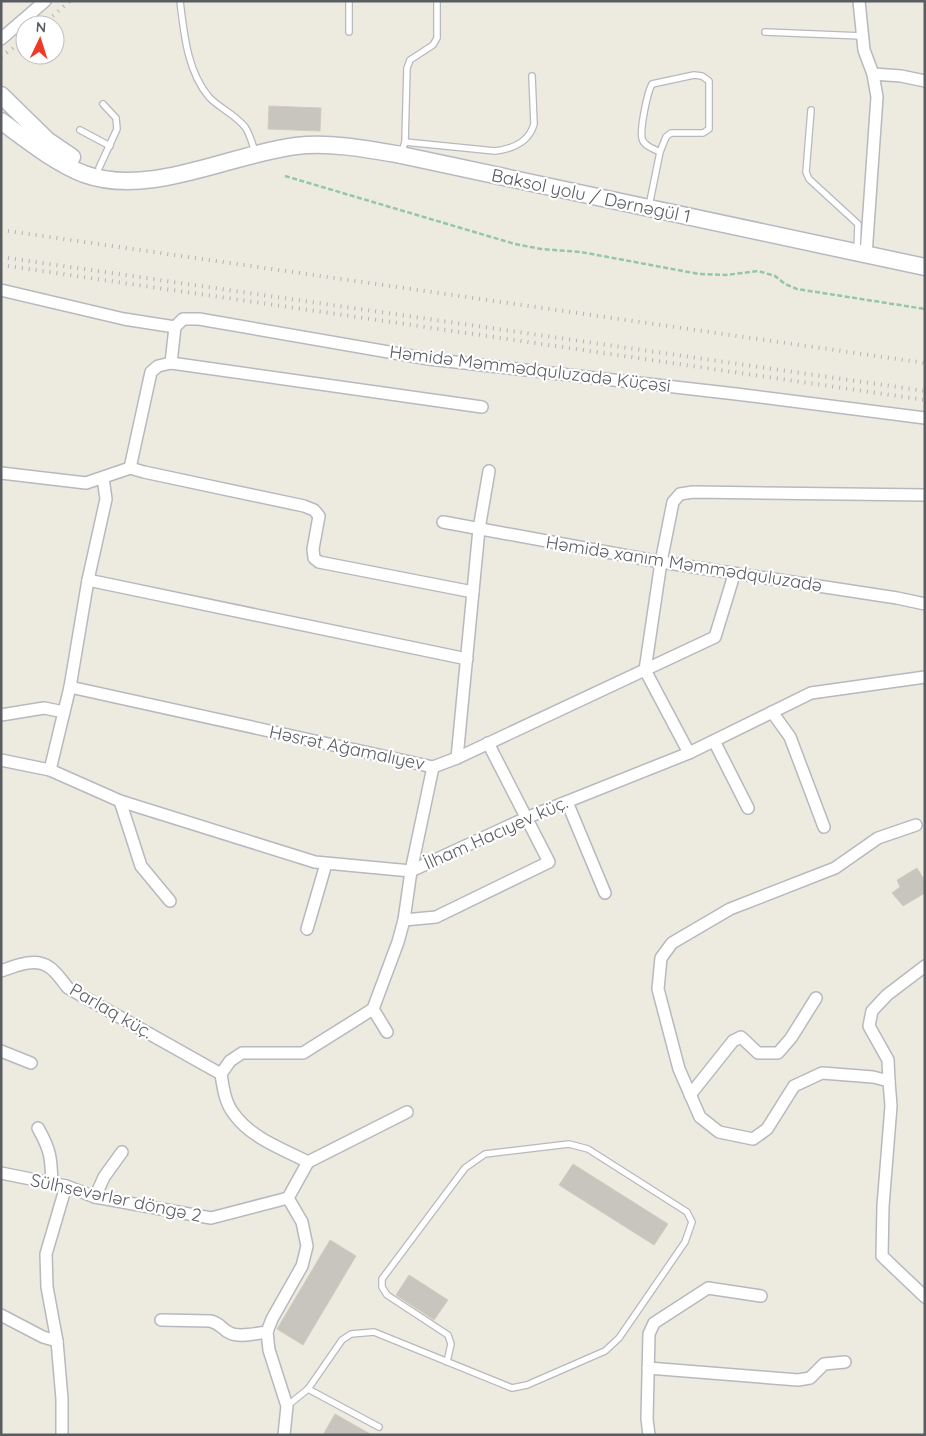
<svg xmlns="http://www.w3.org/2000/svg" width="926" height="1436" font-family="Quicksand,sans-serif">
	<rect width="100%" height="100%" fill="#edeae0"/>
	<g fill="#c8c4be" stroke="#d2ccbf">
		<polygon points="269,106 321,108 320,131 268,129"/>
		<polygon points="917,868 925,881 925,893 903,906 892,893 900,887 897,880"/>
		<polygon points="573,1164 668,1224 654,1245 559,1185"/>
		<polygon points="330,1240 356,1256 303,1345 277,1329"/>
		<polygon points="409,1275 448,1300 434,1320 396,1295"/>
		<polygon points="335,1414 372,1435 323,1435"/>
	</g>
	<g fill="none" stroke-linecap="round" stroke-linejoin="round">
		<defs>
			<g id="service">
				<path d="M180 1C184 33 187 71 209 97 219 108 235 114 245 127 250 134 252 143 255 152"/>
				<polyline points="349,1 349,32"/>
				<polyline points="765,32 862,36"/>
				<polyline points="811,110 806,172 809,179 858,224 857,251"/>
				<polyline points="80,130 110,146"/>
				<path d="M405 142 495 151C512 149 529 142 534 124L532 76"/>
				<polyline points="401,154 405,142 407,68 410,60 433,45 437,38 437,1"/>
				<polyline points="99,168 117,129 116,118 103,104"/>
				<path d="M649 206 660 152 666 137 671 133H703L709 129V81L702 76 694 75 652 84C647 93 640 129 642 138 643 146 654 149 660 152"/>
				<polyline points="308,1389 379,1427"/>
				<polyline points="287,1406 308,1389 342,1340 351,1334 374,1332 512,1388 527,1385 605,1351 619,1338 685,1242 692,1222 687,1212 588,1149 569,1144 485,1154 465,1168 382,1279 382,1287 387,1295 448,1335 451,1344 447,1362"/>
			</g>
			<g id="minor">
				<polyline points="859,1 864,50 873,74 877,97 866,255"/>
				<polyline points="1,39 45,1"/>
				<polyline points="873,74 901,76 925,81"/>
				<polyline points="1,290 124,319 175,327"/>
				<polyline points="171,363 175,327 183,319 199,319 429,359 736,394 925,418"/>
				<polyline points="130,468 151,372 158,366 171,363 482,407"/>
				<polyline points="1,473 86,483 130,468 144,472 304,506 314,510 319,516 313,549 314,558 319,562 473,592"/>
				<polyline points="443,522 661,562 897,598 925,604"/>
				<polyline points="88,580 467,659"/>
				<polyline points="70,687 433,767 457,758 715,637 734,575"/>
				<polyline points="772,712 790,737 824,827"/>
				<polyline points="1,715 44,708 64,712"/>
				<polyline points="714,741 748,808"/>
				<polyline points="689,753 645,670 661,562 673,502 680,494 693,492 925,495"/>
				<polyline points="457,758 479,529 489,471"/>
				<polyline points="1,760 50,770 120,801 315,862 411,871 526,818 689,753 811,693 925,677"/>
				<polyline points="50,770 70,687 88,580 106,499 103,478"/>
				<polyline points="120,801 141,866 170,901"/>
				<polyline points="567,802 605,893"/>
				<polyline points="916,825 878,838 835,868 730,909 672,943 661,958 658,989 679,1069 700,1117 719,1132 753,1139 767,1129 794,1086 822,1073 873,1077 889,1081 891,1106 883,1206 882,1256 925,1297"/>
				<polyline points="404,920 436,917 549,862 488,743"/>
				<polyline points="307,929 326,864"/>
				<path d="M1 971C15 966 35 957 49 967 56 971 62 981 68 988L221 1074"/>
				<polyline points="373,1009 387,1032"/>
				<polyline points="1,1051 31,1063"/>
				<polyline points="889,1081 888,1060 869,1026 872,1011 887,995 925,966"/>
				<polyline points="690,1095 733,1041 741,1037 758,1053 778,1053 791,1038 816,998"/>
				<path d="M38 1128C51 1151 51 1158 52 1184"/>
				<polyline points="308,1162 407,1112"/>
				<polyline points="1,1173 66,1186 95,1197 211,1218 288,1198"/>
				<polyline points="95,1197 104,1177 122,1152"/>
				<polyline points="1,1315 43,1337 57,1341"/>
				<path d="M161 1320 210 1321C221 1323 222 1330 230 1333 240 1338 257 1333 267 1332"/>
				<polyline points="648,1368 798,1380 810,1378 824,1364 845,1362"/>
				<polyline points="62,1435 62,1399 57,1341 47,1287 46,1254 66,1186"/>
				<path d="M284 1435 287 1406 269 1350 267 1332 272 1319 302 1266 307 1246 302 1222 288 1198 308 1162C283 1149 251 1138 234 1114 225 1103 223 1087 221 1074L230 1061 242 1053H303L373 1009 398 942 404 920 411 871 433 767"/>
				<polyline points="649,1435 647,1419 649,1334 654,1323 708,1288 761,1296"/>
			</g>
			<g id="secondary">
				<polyline points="1,95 47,140 72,157"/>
				<path d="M1 121C27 140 54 162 84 174 150 198 230 154 296 146 331 142 367 149 401 155L925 267"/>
			</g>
		</defs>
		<use href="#service" stroke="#b6b9be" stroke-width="8"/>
		<use href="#minor" stroke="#b6b9be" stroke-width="14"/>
		<use href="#secondary" stroke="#b6bac0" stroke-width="19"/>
		<polyline stroke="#94c7a3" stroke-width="2.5" stroke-dasharray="5 2.5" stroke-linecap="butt" points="285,176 515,244 541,249 581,252 699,274 726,275 758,271 775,276 785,284 797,289 925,309"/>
		<use href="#service" stroke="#fff" stroke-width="5.5"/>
		<use href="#minor" stroke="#fff" stroke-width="11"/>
		<use href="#secondary" stroke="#fff" stroke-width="16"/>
		<g stroke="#b2b3b3" stroke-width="4" stroke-dasharray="1 6" stroke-linecap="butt">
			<polyline points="42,25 70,1"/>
			<polyline points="1,57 25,39"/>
			<polyline points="1,230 925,363"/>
			<polyline points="1,257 925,391"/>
			<polyline points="1,265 925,400"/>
		</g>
	</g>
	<g text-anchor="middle" stroke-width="4.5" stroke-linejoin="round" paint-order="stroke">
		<g font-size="18" fill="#595d62" stroke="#fff">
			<text transform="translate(591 196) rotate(12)" y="6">Baksol yolu / Dərnəgül 1</text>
			<text transform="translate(530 369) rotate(7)" y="6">Həmidə Məmmədquluzadə Küçəsi</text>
			<text transform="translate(684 564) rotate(9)" y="6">Həmidə xanım Məmmədquluzadə</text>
			<text transform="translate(347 748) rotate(12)" y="6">Həsrət Ağamalıyev</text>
			<text transform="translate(496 833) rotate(-24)" y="6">İlham Hacıyev küç.</text>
			<text transform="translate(111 1011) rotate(30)" y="6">Parlaq küç.</text>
			<text transform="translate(116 1198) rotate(12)" y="6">Sülhsevərlər döngə 2</text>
		</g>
	</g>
	<rect width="926" height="1436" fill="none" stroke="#595d62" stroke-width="5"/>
	<g transform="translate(40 40) rotate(4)"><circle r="24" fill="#ffffff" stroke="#bdbec0"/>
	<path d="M0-4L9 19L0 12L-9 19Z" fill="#ee3925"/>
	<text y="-8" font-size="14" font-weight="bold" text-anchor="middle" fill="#595d62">N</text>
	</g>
</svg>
